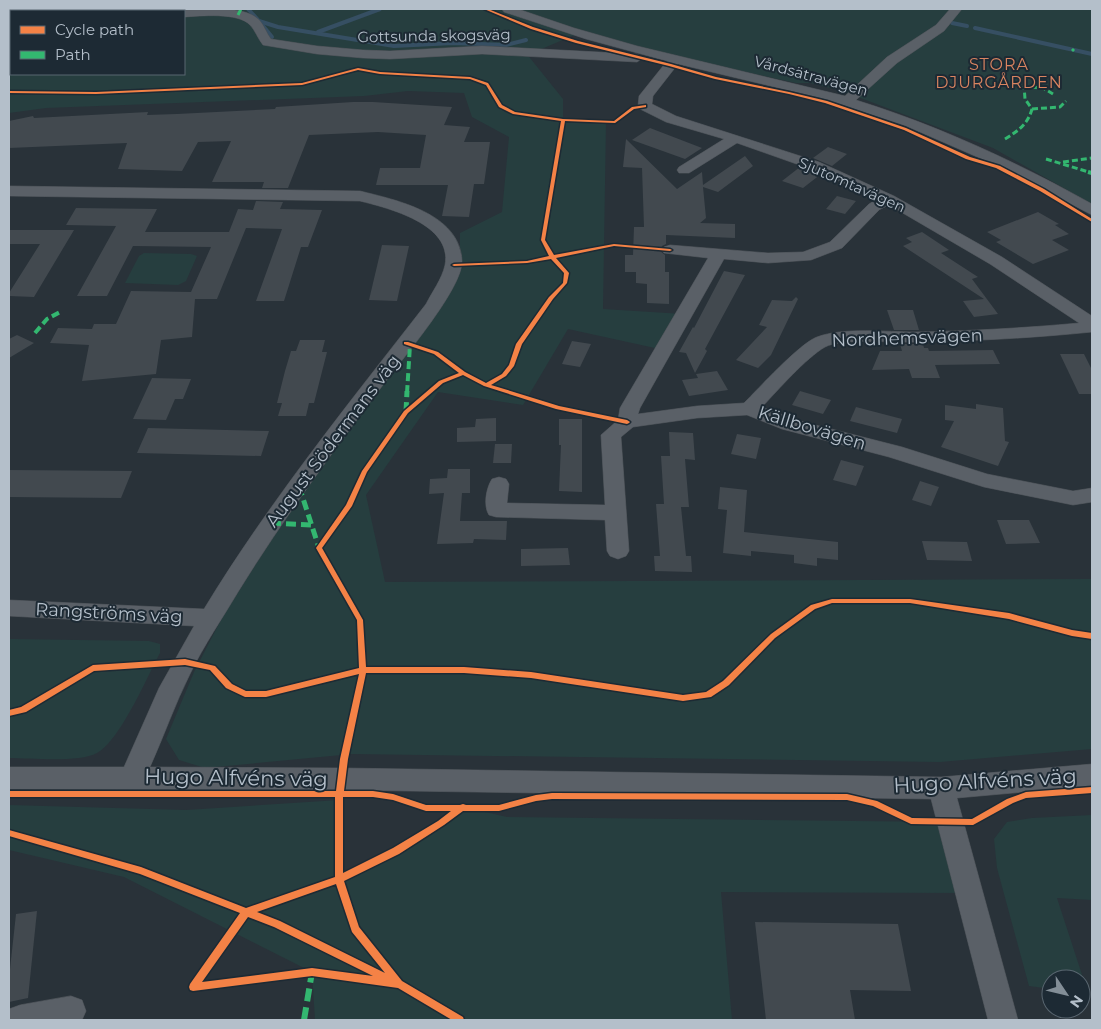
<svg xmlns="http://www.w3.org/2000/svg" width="1101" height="1029" font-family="Montserrat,sans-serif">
	<rect width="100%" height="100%" fill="#293239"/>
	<g fill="#263e3f">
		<polygon points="9,9 1092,9 1092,204 993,148 842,91 810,83 796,83 656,52 584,31 532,53 526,53 563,99 563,120 606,122 603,309 683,314 664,350 568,329 523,405 438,392 366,495 385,582 1092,579 1092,749 940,762 352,754 205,768 179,760 166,739 194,672 223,616 283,521 388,377 460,268 460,233 502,212 509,137 472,117 464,93 408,91 364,96 46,108 9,113 9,46 11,46 11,74 184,74 184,11 11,11 11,28 9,31"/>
		<polygon points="144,253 191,254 197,256 186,281 178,285 125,283 139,256"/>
		<path d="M9 639 149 641 160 644V653C147 677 120 741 97 753 79 763 30 758 9 758Z"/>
		<path d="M339 800V879C383 858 424 836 463 807L507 817 949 822 968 893 721 892 732 1020H315L312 972 124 877 9 850V805L186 810Z"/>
		<polygon points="1092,815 1092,900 1057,898 1087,990 1081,990 1081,979 1051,979 1051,989 1029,986 997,868 994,839 1007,822 1032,818"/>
	</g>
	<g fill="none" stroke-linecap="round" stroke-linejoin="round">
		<g stroke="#364f63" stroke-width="4">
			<polyline points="248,9 259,21 278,27 394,46 453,43 506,45 526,40"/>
			<polyline points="259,21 272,37"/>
			<polyline points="952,23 967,26"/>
			<polyline points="975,28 1092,54"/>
			<polyline points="318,32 380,9"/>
		</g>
	</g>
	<g fill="#42494f">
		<polygon points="353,102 373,102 452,107 444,125 470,127 464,142 490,142 484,184 474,184 469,217 442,216 448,185 376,185 380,168 420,168 426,135 378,132 309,135 288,188 262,188 264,182 212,182 231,141 198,142 182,171 118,169 127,143 9,148 9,121 33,116 34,118 148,112 147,115 177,114 275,109 276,107"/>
		<polygon points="650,128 702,148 685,159 632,140"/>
		<polygon points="626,139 677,189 702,172 703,185 745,156 753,166 718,192 703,187 706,218 700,223 735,224 735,238 666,235 666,244 662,246 660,251 665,255 665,272 669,272 669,304 647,303 647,284 636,283 636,272 625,272 625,255 633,255 634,227 644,227 642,168 623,167"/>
		<polygon points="828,147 847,154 832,166 813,158"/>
		<polygon points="800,167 821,174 803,188 782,181"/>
		<polygon points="837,196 856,201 845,214 826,209"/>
		<polygon points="256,201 283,202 280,209 322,210 308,247 301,247 284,301 256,301 282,229 246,228 217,299 195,299 192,337 161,340 156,374 82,381 89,345 50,343 58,328 92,329 94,324 116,324 131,291 191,292 211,247 133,246 107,296 77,296 116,226 66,225 76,208 157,209 145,232 229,232 238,209 253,210"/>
		<polygon points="1038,212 1059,224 1055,225 1069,234 1052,240 1069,250 1033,264 996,242 1001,240 987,232"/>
		<polygon points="9,230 74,230 34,297 9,296 9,293 40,244 9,244"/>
		<polygon points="922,232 949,250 941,253 978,277 972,279 998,314 974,317 963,301 984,299 903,246 912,242 906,238"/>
		<polygon points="382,245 409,246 397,301 369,300"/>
		<polygon points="724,271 745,275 705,349 707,351 695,373 686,353 679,352 693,327 694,328"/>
		<polygon points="796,297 798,299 771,355 758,368 736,360 767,327 759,325 772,300 792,301"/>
		<polygon points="887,310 913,310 919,330 894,330"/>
		<polygon points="17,335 34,343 9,358 9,339"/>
		<polygon points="300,340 325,340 322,352 327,352 314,403 309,403 306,416 278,416 282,403 277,403 285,371 291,351 296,351"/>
		<polygon points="572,341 591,344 580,367 562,364"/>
		<polygon points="900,344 923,344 924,348 928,348 929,351 993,350 1000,364 935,365 940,378 912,378 909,369 872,370 880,351 902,351"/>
		<polygon points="1060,354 1084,354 1092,370 1092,394 1079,394"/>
		<polygon points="717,371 728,390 689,396 682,380 698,378 696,374"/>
		<polygon points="152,378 191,379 183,399 175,399 166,420 133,419"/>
		<polygon points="800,391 831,400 823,414 792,405"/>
		<polygon points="976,404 1003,408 1005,441 1009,442 998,466 941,447 954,421 945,420 945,405 976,409"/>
		<polygon points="856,407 902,419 897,433 850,421"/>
		<polygon points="496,418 496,441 457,442 457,428 475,427 476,419"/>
		<polygon points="559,419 582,419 582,492 559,491 561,445 559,445"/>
		<polygon points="148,428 269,431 261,456 137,453"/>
		<polygon points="669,432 693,433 695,460 685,459 689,507 681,507 686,556 691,556 692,572 655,571 654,556 660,556 656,504 664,504 661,456 670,456"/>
		<polygon points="737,434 761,438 756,459 731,454"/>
		<polygon points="495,444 512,444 511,463 493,463"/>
		<polygon points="841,460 864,466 856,486 833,480"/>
		<polygon points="448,469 470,469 470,493 462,493 460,521 507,521 506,540 474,539 473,543 437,544 444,493 429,494 430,479 447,478"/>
		<polygon points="9,470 132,471 121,498 9,497"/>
		<polygon points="920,481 939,487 931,506 912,500"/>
		<polygon points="720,487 747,490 744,532 838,542 838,560 817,558 817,566 794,563 794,555 751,551 751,556 723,553 727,510 718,509"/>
		<polygon points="997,520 1029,520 1040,543 1006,544"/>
		<polygon points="922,541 967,542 972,561 927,560"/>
		<polygon points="568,548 570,565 521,566 521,549"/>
		<polygon points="37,911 28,998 9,1002 9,978 16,914"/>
		<polygon points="755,922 898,924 911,991 850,990 855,1020 766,1020"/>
	</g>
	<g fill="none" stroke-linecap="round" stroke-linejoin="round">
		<defs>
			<g id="minor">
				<polygon points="9,9 15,9 16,11 11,11 11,16 9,16"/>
				<path d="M184 9C203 9 243 5 258 19 264 24 266 33 271 39L317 46 363 50 390 51 482 46 637 54 643 58 637 62 482 54 390 59 363 58 317 54 263 45C258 39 255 30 250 25 238 12 200 16 184 17V11H179Z"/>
				<path d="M502 9H518L574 28 637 46 845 96 887 57 936 25 950 9H962L944 31 897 63 856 100C939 126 1017 162 1092 204V215L998 166 906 126 821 98 678 64 653 96 652 104 676 116 819 162 894 196 1002 257 1092 316V332C1033 338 975 341 917 342 897 343 841 338 825 347 806 358 778 390 762 407L796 420 902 447 987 474 1073 491 1092 488V502L1073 505 984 487 889 457 782 429 747 415 697 418 633 427 621 437 629 551 626 556 618 559 610 556 607 551 605 520 496 517 489 515C483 506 486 488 492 479L499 477 506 479 509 484 507 503 605 505 601 435 618 420 620 408 708 258 664 253 662 250 664 247 670 245 768 253 803 252 830 242 869 204 877 199 822 173 737 143 689 173H679L677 170 679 167 724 139 666 122 640 109 638 106 639 96 667 61 586 39 504 12ZM889 205 990 264 1079 323C1024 328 970 331 915 332 887 332 843 327 817 337 800 343 758 389 744 403L697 406 638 414 640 408 724 259 768 263 811 260 842 248 879 210Z"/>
				<path d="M9 186 360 191C396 200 460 213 462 261 463 288 403 358 386 381 334 450 283 519 238 592 222 619 204 645 190 674 175 704 164 736 150 767L342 768 941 777 1092 764V786L957 798 1018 1020H988L931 799 342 790 9 789V767H124L159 688 194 626 9 616V600L204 609C269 502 349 403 426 304 432 292 442 279 445 265 453 224 388 208 360 201L9 196Z"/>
				<polygon points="71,996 82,1000 86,1011 82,1020 9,1020 9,1009 20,1005"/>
			</g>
		</defs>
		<use href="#minor" stroke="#484e54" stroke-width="1"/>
		<use href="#minor" fill="#5a6067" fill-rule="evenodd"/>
		<g stroke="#33b770" stroke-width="3" stroke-dasharray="6 3" stroke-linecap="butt">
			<polyline points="238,15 241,9"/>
			<polyline points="1072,51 1074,49"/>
			<polyline points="1031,87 1043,88 1053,94"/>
			<polyline points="1032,109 1060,107 1066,101"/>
			<path d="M1005 139C1018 131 1028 124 1032 109L1025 99 1024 86"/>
			<polyline points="1046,159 1092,173"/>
			<polyline points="1063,162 1092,158"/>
		</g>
		<g stroke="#33b770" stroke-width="4" stroke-dasharray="8 4" stroke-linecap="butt">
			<polyline points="1088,172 1092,173"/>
			<polyline points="35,333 47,319 62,311"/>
			<polyline points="407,393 410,345"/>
		</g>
		<g stroke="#33b770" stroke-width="5" stroke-dasharray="10 5" stroke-linecap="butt">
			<polyline points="406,412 407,391"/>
			<polyline points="299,486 319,548"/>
			<polyline points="271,523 311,525"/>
		</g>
		<polyline stroke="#33b770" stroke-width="6" stroke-dasharray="13 6" stroke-linecap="butt" points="304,1020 312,972"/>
		<defs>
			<g id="cycleway">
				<polygon points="484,9 488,9 533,27 578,41 671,64 716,77 789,92 827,101 906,128 970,157 1000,166 1044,189 1092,219 1092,222 1040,191 996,168 966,159 904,130 825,103 789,94 715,79 669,66 576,43 531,29"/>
				<path d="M358 68 380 72 470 77 488 83 502 105 515 112 563 119 614 121 632 107 646 105V107L634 109 615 123 565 121 545 240 554 255 614 244 670 249 672 250 670 251 614 246 556 258 569 273 567 283 553 299 522 344 514 366 506 376 491 385 559 406 627 420 630 422 629 423 627 424 556 409 484 386 463 375 443 383 408 413 367 472 352 506 322 548 363 620 366 667H464L531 672 683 695 706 692 723 681 771 634 811 605 832 599H910L1009 613 1072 630 1092 633V639L1072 636 1009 619 910 603H832L815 609 775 638 729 685 711 697 683 701 531 678 464 673H366L348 759 344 791H373L393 794 426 805H460L463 804 466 805H499L536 795 552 793 847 794 877 801 912 818 972 819 1007 799 1026 792 1092 787V793L1026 798 1013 803 973 825 911 824 873 806 847 800 552 799 536 801 499 811H463L444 825 399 854 344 881 359 927 402 981 463 1017 464 1020H452L398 988 312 976 193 991 190 990 189 987 190 984 240 913 140 874 9 836V830L141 867 246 908 335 877V797H9V791H336L340 759 359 674 266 697H245L226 688 210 670 185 665 94 671 26 712 9 716V710L21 707 93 665 185 659 215 666 232 684 246 691H266L359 668 357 620 316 548 346 505 362 471 404 411 439 381 459 373 434 354 404 344V342H408L438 352 465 372 486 383 502 374 509 365 516 344 549 297 563 283 564 273 551 259 527 263 454 266 452 265 454 264 527 261 549 256 541 240 561 121 513 114 499 107 486 85 470 79 380 74 358 70 302 85 96 94 9 93V91L96 92 302 83ZM343 797H373L393 800 426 811H451L438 821 393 848 343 873ZM336 884 352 932 385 973 280 921 257 912ZM248 917 274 927 373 976 312 968 202 982Z"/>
			</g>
		</defs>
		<use href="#cycleway" stroke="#1d2a34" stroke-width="3"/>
		<use href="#cycleway" fill="#f48246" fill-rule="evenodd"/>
	</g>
	<g text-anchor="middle" stroke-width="4" stroke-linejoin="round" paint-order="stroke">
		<g font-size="15" fill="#b4bfca" stroke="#1d2a34">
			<text transform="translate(434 36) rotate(-1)" y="5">Gottsunda skogsväg</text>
			<text transform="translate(811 76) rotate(15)" y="5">Vårdsätravägen</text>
			<text transform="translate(852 185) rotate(24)" y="5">Sjutomtavägen</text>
		</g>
		<g font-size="16" letter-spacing="1" fill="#d98460" stroke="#1d2a34">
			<text x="999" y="70">STORA<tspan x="999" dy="18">DJURGÅRDEN</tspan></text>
		</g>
		<g font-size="18" fill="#b4bfca" stroke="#1d2a34">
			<text transform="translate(907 338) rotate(-2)" y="6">Nordhemsvägen</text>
			<text transform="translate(812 428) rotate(17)" y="6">Källbovägen</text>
			<text transform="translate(333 441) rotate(-53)" y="6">August Södermans väg</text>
			<text transform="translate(109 613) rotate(3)" y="6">Rangströms väg</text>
		</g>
		<g font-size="21" fill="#b4bfca" stroke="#1d2a34">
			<text transform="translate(236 778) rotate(1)" y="7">Hugo Alfvéns väg</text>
			<text transform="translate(985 781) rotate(-3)" y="7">Hugo Alfvéns väg</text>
		</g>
	</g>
	<rect width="1101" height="1029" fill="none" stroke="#b4bfca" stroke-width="20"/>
	<rect x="10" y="10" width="175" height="65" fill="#1d2a34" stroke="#596670"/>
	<rect x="20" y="26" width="25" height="8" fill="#f48246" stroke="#596670"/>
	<text x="55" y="35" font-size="15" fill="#b4bfca">Cycle path</text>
	<rect x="20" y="51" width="25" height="8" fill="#33b770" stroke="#596670"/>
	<text x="55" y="60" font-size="15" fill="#b4bfca">Path</text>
	<g transform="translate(1066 994) rotate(125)"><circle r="24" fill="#1d2a34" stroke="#596670"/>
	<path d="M0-4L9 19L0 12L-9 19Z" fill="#838e97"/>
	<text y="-8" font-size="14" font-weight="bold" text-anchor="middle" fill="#b4bfca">N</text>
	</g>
</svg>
